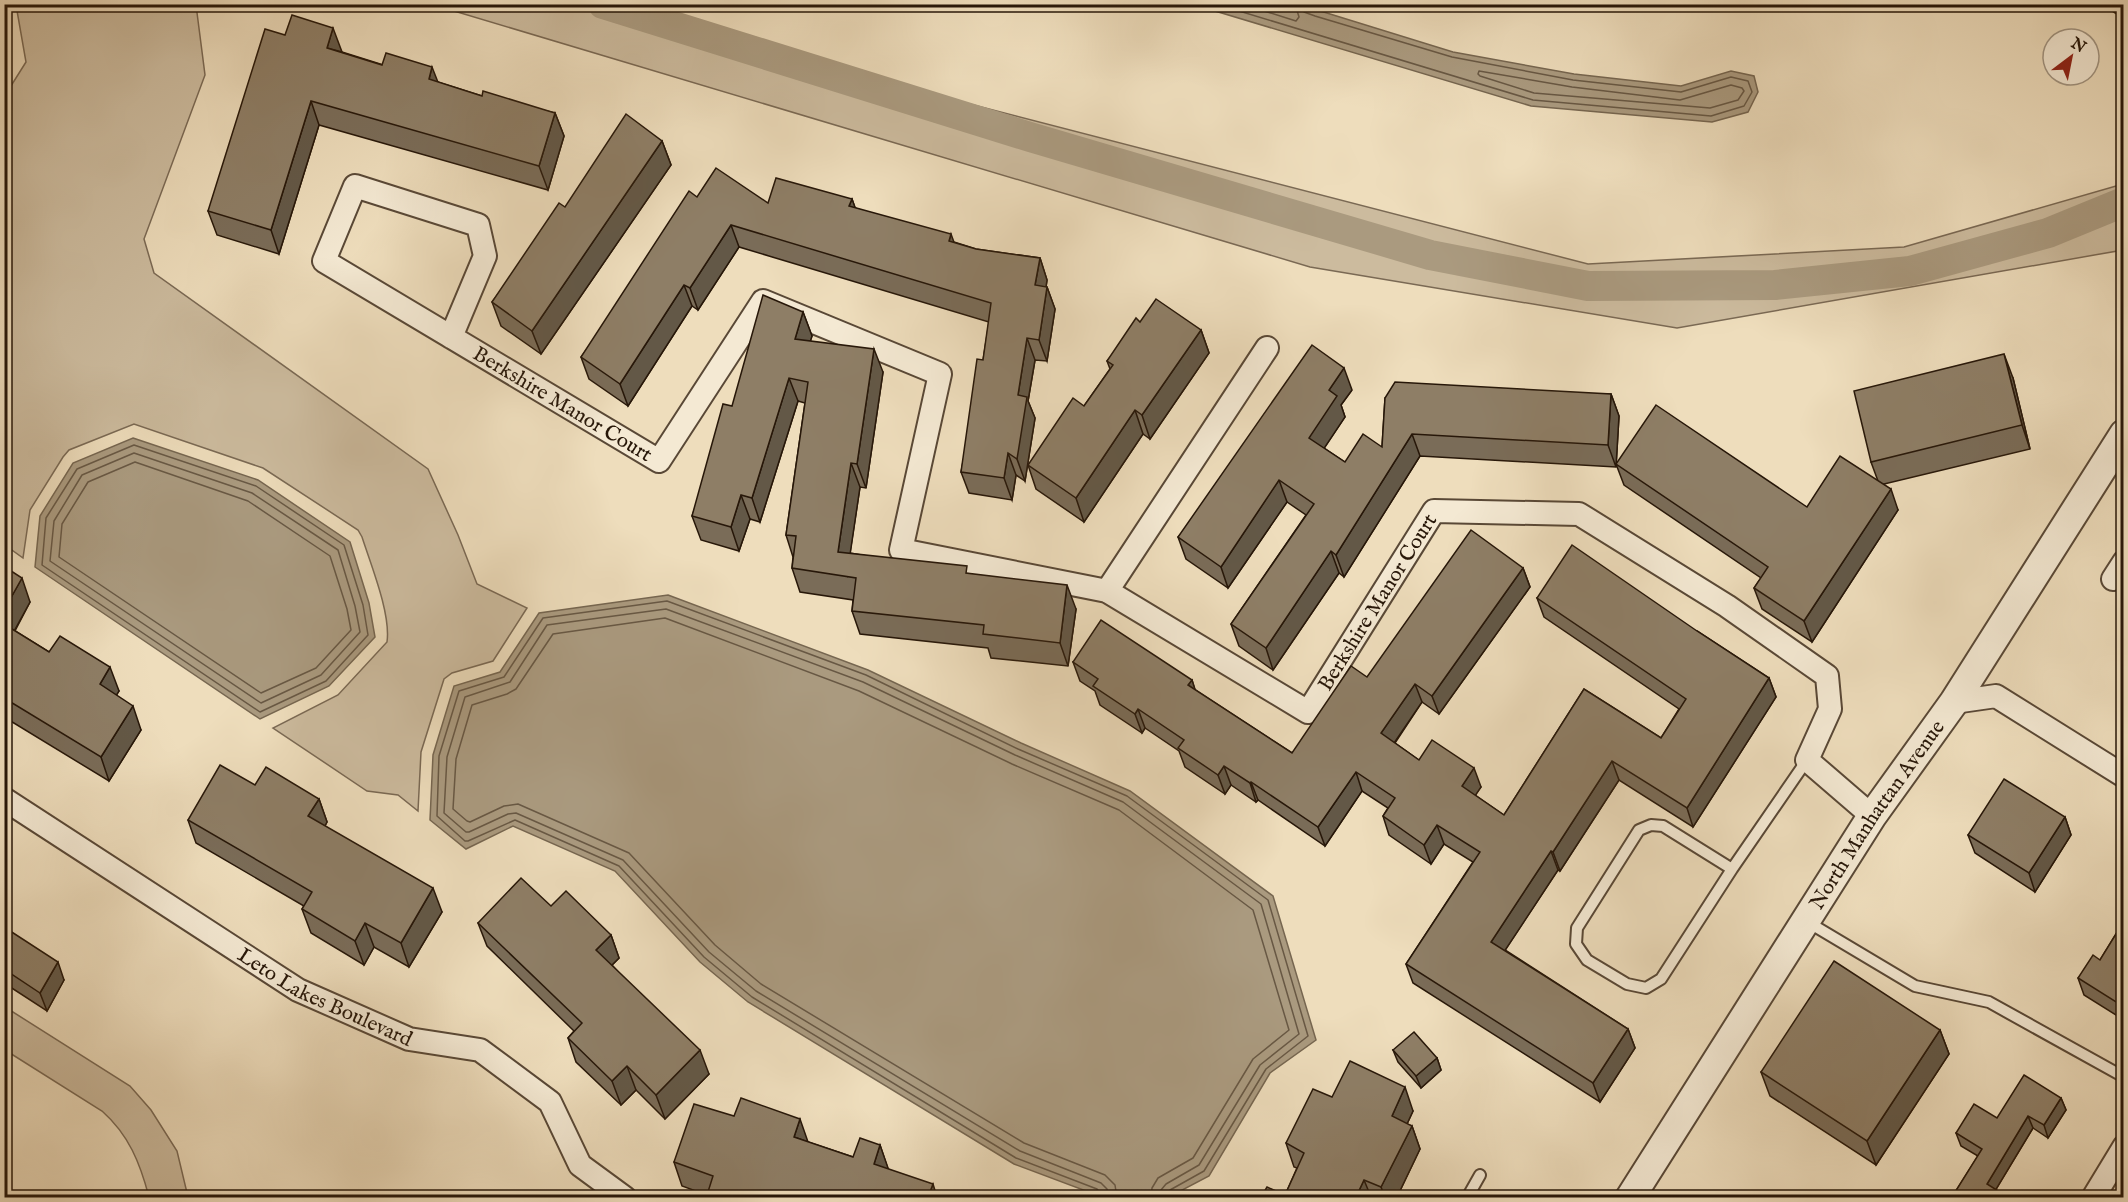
<svg xmlns="http://www.w3.org/2000/svg" width="2128" height="1202" font-family="'IM FELL English',serif">
	<rect width="100%" height="100%" fill="#eeddbc"/>
	<filter id="stains"><feTurbulence type="fractalNoise" baseFrequency=".00333" numOctaves="4"/><feColorMatrix values="0 0 0 0 .2 0 0 0 0 .09 0 0 0 0 .02 0 0 0 .5 -.17"/></filter>
	<radialGradient id="worn" r=".72"><stop offset=".6" stop-color="#630" stop-opacity="0"/><stop offset="1" stop-color="#630" stop-opacity=".3"/></radialGradient>
	<g fill="#ccbb9e" stroke="#7a6954" stroke-width="1.5">
		<path d="M16 5H196L205 75 144 239 154 273 428 469 458 535 477 584 527 608 493 661 452 673 444 679 421 752 418 811 398 795 367 791 273 728 338 695 387 642C391 614 371 565 362 537L358 530 263 468 134 424 69 450 63 457 30 510 23 558 5 545 4 97 26 62Z"/>
		<polygon points="434,5 648,5 958,101 1588,264 1904,247 2123,184 2123,250 1677,328 1310,267"/>
		<path d="M5 1007 130 1086 151 1110 177 1151 188 1197H149C140 1163 129 1135 102 1111L5 1050Z"/>
	</g>
	<g fill="#aa9a7f" stroke="#766650" stroke-width="1.5">
		<polygon points="1195,5 1301,5 1453,52 1574,74 1681,86 1731,71 1754,76 1758,92 1748,112 1712,122 1531,106"/>
		<polygon points="133,438 258,480 350,542 369,603 375,637 329,686 260,719 35,567 40,516 73,463"/>
		<polygon points="668,595 868,670 1021,743 1130,791 1273,896 1316,1040 1270,1073 1209,1176 1169,1197 1102,1197 1014,1164 748,1002 700,962 615,871 513,826 466,849 430,820 433,755 454,686 500,672 539,613"/>
	</g>
	<g fill="none" stroke-linecap="round" stroke-linejoin="round">
		<g stroke="#685844" stroke-width="1.5">
			<polyline points="1216,4 1533,100 1711,116 1744,106 1752,92 1748,81 1731,77 1681,92 1573,80 1452,57 1315,16 1304,12 1302,4"/>
			<polyline points="1242,4 1296,21 1299,17 1295,4"/>
			<polygon points="1479,71 1572,87 1680,100 1731,85 1742,88 1744,91 1738,100 1710,108 1534,93 1480,76 1478,74"/>
			<polygon points="134,445 256,486 344,545 363,605 368,635 326,681 260,712 42,565 46,518 77,469"/>
			<polygon points="134,453 252,493 338,550 355,606 360,632 321,675 261,703 50,561 54,521 82,475"/>
			<polygon points="135,462 248,501 330,556 347,609 351,630 316,668 261,693 59,557 62,524 88,482"/>
			<polyline points="1101,1198 1100,1193 1097,1189 1016,1158 752,997 704,957 619,866 515,820 468,841 465,841 437,816 439,756 459,691 504,677 543,618 667,601 866,675 1018,749 1127,796 1268,900 1308,1036 1266,1069 1204,1171 1170,1190 1167,1198"/>
			<polyline points="1108,1198 1107,1189 1101,1183 1020,1151 756,991 709,952 623,860 516,813 508,814 469,832 466,832 444,813 447,757 465,697 510,682 547,625 666,609 863,682 1015,755 1123,802 1261,904 1299,1034 1260,1065 1199,1165 1166,1184 1161,1190 1160,1198"/>
			<polyline points="1117,1198 1115,1185 1105,1175 1024,1143 761,984 715,945 629,853 518,804 504,806 470,822 467,821 453,809 456,759 472,705 507,694 516,689 553,634 665,618 859,691 1012,764 1119,810 1253,910 1289,1030 1253,1059 1193,1158 1158,1178 1152,1188 1151,1198"/>
		</g>
		<polyline stroke="#aa9a7f" stroke-width="30" points="603,4 1030,137 1430,255 1588,286 1775,285 1910,271 2048,233 2124,202"/>
		<defs>
			<g id="service">
				<polyline points="1732,869 1663,826 1651,825 1639,830 1577,928 1576,944 1587,960 1627,984 1646,988 1661,979 1732,869 1807,760"/>
				<polyline points="1806,921 1915,986 1989,1002 2124,1077"/>
				<polyline points="1467,1198 1480,1175"/>
			</g>
			<g id="minor">
				<path id="s1" d="M451 337 485 256 478 225 355 186 324 261 659 461 763 301 940 374 901 550 1107 591 1308 712 1434 511 1579 514 1727 606 1827 676 1830 709 1807 760 1872 816"/>
				<polyline points="2113,579 2124,562"/>
				<polyline points="1107,591 1267,348"/>
				<polyline points="1954,702 1996,696 2124,776"/>
				<path id="s2" d="M4 799 298 990 409 1039 480 1050 550 1102 580 1165 625 1198"/>
				<polyline points="2093,1198 2124,1147"/>
			</g>
			<g id="tertiary">
				<path id="s3" d="M1630 1198 1872 816 1954 702 2124 434"/>
			</g>
		</defs>
		<use href="#service" stroke="#594836" stroke-width="14"/>
		<use href="#minor" stroke="#594836" stroke-width="26"/>
		<use href="#tertiary" stroke="#594836" stroke-width="32"/>
		<use href="#service" stroke="#f4e9d3" stroke-width="10"/>
		<use href="#minor" stroke="#f4e9d3" stroke-width="22"/>
		<use href="#tertiary" stroke="#f4e9d3" stroke-width="28"/>
	</g>
	<g fill="#7a6c58" stroke="#271709" stroke-width="1.5">
		<polygon points="2102,4 2124,4 2124,19"/>
		<polygon points="342,52 482,96 555,113 564,136 548,190 319,125 279,254 217,235 208,211"/>
		<polygon points="662,141 671,165 541,354 501,326 492,302 565,207"/>
		<polygon points="697,197 768,203 852,199 855,208 954,242 976,249 1040,258 1047,280 1046,287 1047,287 1055,309 1047,361 1035,360 1028,401 1035,418 1025,481 1016,475 1012,500 969,493 961,472 983,360 989,322 739,247 698,310 692,306 628,406 589,379 581,357"/>
		<polygon points="803,312 812,336 810,341 883,372 866,488 860,487 850,553 970,574 1076,609 1068,666 991,658 988,648 860,634 852,611 853,600 800,592 792,568 793,557 786,535 805,403 798,401 760,522 750,519 739,551 701,540 692,516 732,406"/>
		<polygon points="1140,322 1201,330 1209,353 1150,439 1143,434 1084,522 1036,489 1028,465 1084,406 1110,369 1107,361"/>
		<polygon points="2013,378 2030,449 1884,484 1898,510 1812,642 1762,609 1754,588 1761,578 1624,485 1616,464 1807,507 1878,481 1871,462"/>
		<polygon points="1352,390 1341,405 1345,417 1324,448 1345,462 1382,447 1385,398 1611,394 1619,416 1616,467 1420,456 1344,577 1339,573 1273,670 1239,646 1231,624 1306,515 1287,502 1228,588 1186,559 1178,537"/>
		<polygon points="1523,568 1530,587 1439,714 1422,702 1395,743 1419,760 1481,787 1475,795 1504,815 1584,689 1661,738 1679,709 1544,617 1537,598 1697,631 1769,678 1776,697 1693,827 1619,780 1560,871 1558,870 1505,950 1628,1029 1635,1048 1600,1102 1413,983 1406,964 1473,862 1444,844 1431,864 1389,835 1383,816 1388,808 1362,791 1325,846 1258,800 1256,802 1231,785 1225,794 1185,767 1179,751 1145,728 1142,733 1100,705 1095,691 1080,681 1073,662 1192,680 1195,690 1292,753 1367,677"/>
		<polygon points="4,574 30,602 15,631 49,652 119,691 116,695 141,730 109,781 4,717"/>
		<polygon points="255,785 319,799 327,822 325,826 442,912 409,967 374,947 364,965 311,933 302,909 304,906 196,843 188,820"/>
		<polygon points="2065,817 2071,835 2035,892 1975,853 1968,835"/>
		<polygon points="2124,883 2124,907 2118,892"/>
		<polygon points="551,906 611,935 619,958 612,965 709,1074 665,1119 636,1090 621,1105 576,1062 568,1038 574,1031 487,946 478,923"/>
		<polygon points="2124,921 2124,1020 2084,995 2078,978 2100,960"/>
		<polygon points="4,927 64,980 47,1011 4,983"/>
		<polygon points="1940,1030 1949,1054 1876,1165 1770,1096 1761,1072"/>
		<polygon points="1393,1050 1437,1058 1441,1070 1421,1088 1398,1062"/>
		<polygon points="1332,1097 1413,1111 1407,1124 1412,1126 1420,1149 1397,1197 1261,1197 1285,1195 1297,1168 1294,1167 1286,1143"/>
		<polygon points="2061,1098 2066,1110 2048,1138 2033,1128 1996,1189 1952,1197 1978,1156 1961,1146 1956,1133 1997,1118"/>
		<polygon points="808,1142 853,1157 880,1145 888,1169 937,1197 708,1197 707,1195 682,1186 674,1162"/>
	</g>
	<g fill="#635847" stroke="#271709" stroke-width="1.5">
		<polygon points="333,28 342,52 327,48"/>
		<polygon points="432,67 441,90 429,79"/>
		<polygon points="311,101 319,125 279,254 271,230"/>
		<polygon points="555,113 564,136 548,190 539,166"/>
		<polygon points="662,141 671,165 541,354 532,331"/>
		<polygon points="852,199 860,221 849,206"/>
		<polygon points="731,225 739,247 698,310 690,288"/>
		<polygon points="951,234 959,256 949,241"/>
		<polygon points="1040,258 1047,280 1043,307 1035,285"/>
		<polygon points="684,285 692,306 628,406 620,384"/>
		<polygon points="1047,287 1055,309 1047,361 1039,340"/>
		<polygon points="803,312 812,336 804,362 795,339"/>
		<polygon points="1201,330 1209,353 1150,439 1142,415"/>
		<polygon points="1027,338 1035,360 1028,401 1035,418 1025,481 1017,459 1018,395"/>
		<polygon points="874,349 883,372 866,488 857,464"/>
		<polygon points="2004,354 2013,378 2030,449 2022,425"/>
		<polygon points="1344,368 1352,390 1341,405 1345,417 1317,459 1309,438 1329,390"/>
		<polygon points="789,378 798,401 760,522 752,498"/>
		<polygon points="1611,394 1619,416 1616,467 1608,445"/>
		<polygon points="1135,410 1143,434 1084,522 1076,498"/>
		<polygon points="1412,434 1420,456 1344,577 1336,555"/>
		<polygon points="1008,453 1016,475 1012,500 1004,478"/>
		<polygon points="851,463 860,487 847,575 838,552"/>
		<polygon points="1279,480 1287,502 1228,588 1221,567"/>
		<polygon points="1891,489 1898,510 1812,642 1804,621"/>
		<polygon points="741,495 750,519 739,551 731,527"/>
		<polygon points="1331,551 1339,573 1273,670 1266,648"/>
		<polygon points="1523,568 1530,587 1439,714 1432,696"/>
		<polygon points="22,578 30,602 7,644 4,636 4,610"/>
		<polygon points="1067,585 1076,609 1068,666 1060,643"/>
		<polygon points="110,667 119,691 109,708 100,684"/>
		<polygon points="1769,678 1776,697 1693,827 1687,808"/>
		<polygon points="1192,680 1198,699 1188,685"/>
		<polygon points="1415,684 1422,702 1388,752 1381,733"/>
		<polygon points="133,706 141,730 109,781 101,757"/>
		<polygon points="1138,709 1145,728 1142,733 1135,714"/>
		<polygon points="1612,761 1619,780 1560,871 1553,852"/>
		<polygon points="1224,766 1231,785 1225,794 1218,775"/>
		<polygon points="1474,768 1481,787 1469,805 1462,786"/>
		<polygon points="1356,772 1362,791 1325,846 1318,827"/>
		<polygon points="1251,782 1258,800 1256,802 1250,783"/>
		<polygon points="319,799 327,822 317,840 308,816"/>
		<polygon points="2065,817 2071,835 2035,892 2029,873"/>
		<polygon points="1437,825 1444,844 1431,864 1424,845"/>
		<polygon points="1551,851 1558,870 1498,961 1491,942"/>
		<polygon points="433,888 442,912 409,967 401,943"/>
		<polygon points="365,923 374,947 364,965 355,941"/>
		<polygon points="611,935 619,958 604,973 596,950"/>
		<polygon points="58,962 64,980 47,1011 40,993"/>
		<polygon points="1628,1029 1635,1048 1600,1102 1593,1083"/>
		<polygon points="1940,1030 1949,1054 1876,1165 1867,1141"/>
		<polygon points="700,1050 709,1074 665,1119 656,1095"/>
		<polygon points="1437,1058 1441,1070 1421,1088 1416,1076"/>
		<polygon points="627,1066 636,1090 621,1105 612,1081"/>
		<polygon points="1405,1087 1413,1111 1400,1139 1392,1116"/>
		<polygon points="2061,1098 2066,1110 2048,1138 2044,1125"/>
		<polygon points="2028,1116 2033,1128 1992,1196 1987,1184"/>
		<polygon points="800,1119 808,1142 794,1137"/>
		<polygon points="1412,1126 1420,1149 1397,1197 1385,1197 1381,1187"/>
		<polygon points="880,1145 888,1168 882,1188 874,1164"/>
		<polygon points="1364,1180 1371,1197 1356,1197"/>
		<polygon points="933,1184 937,1197 928,1197"/>
		<polygon points="753,1191 755,1197 751,1197"/>
	</g>
	<g fill="#8e7e66" stroke="#271709" stroke-width="1.5">
		<polygon points="292,15 333,28 327,48 382,65 386,53 432,67 429,79 482,96 483,91 555,113 539,166 311,101 271,230 208,211 265,29 285,35"/>
		<polygon points="626,114 662,141 532,331 492,302 559,203 565,207"/>
		<polygon points="716,168 768,203 776,178 852,199 849,206 951,234 949,241 976,249 1040,258 1035,285 1047,287 1039,340 1027,338 1018,395 1027,397 1017,459 1008,453 1004,478 961,472 977,359 983,360 991,303 731,225 690,288 684,285 620,384 581,357 689,191 697,197"/>
		<polygon points="763,295 803,312 795,339 874,349 857,464 851,463 838,552 967,566 966,573 1067,585 1060,643 983,634 984,625 852,611 856,578 792,568 796,536 786,535 808,382 789,378 752,498 741,495 731,527 692,516 723,404 732,406"/>
		<polygon points="1156,299 1201,330 1142,415 1135,410 1076,498 1028,465 1073,398 1084,406 1113,365 1107,361 1136,318 1140,322"/>
		<polygon points="1312,345 1344,368 1329,390 1337,396 1309,438 1345,462 1363,434 1382,447 1385,398 1395,382 1611,394 1608,445 1412,434 1336,555 1331,551 1266,648 1231,624 1314,504 1279,480 1221,567 1178,537"/>
		<polygon points="2004,354 2022,425 1871,462 1854,391"/>
		<polygon points="1656,405 1807,507 1840,456 1891,489 1804,621 1754,588 1768,567 1616,464"/>
		<polygon points="1471,530 1523,568 1432,696 1415,684 1381,733 1419,760 1432,740 1474,768 1462,786 1504,815 1584,689 1661,738 1686,699 1537,598 1572,545 1697,631 1769,678 1687,808 1612,761 1553,852 1551,851 1491,942 1628,1029 1593,1083 1406,964 1480,852 1437,825 1424,845 1383,816 1395,798 1356,772 1318,827 1251,782 1250,783 1224,766 1218,775 1178,748 1184,740 1138,709 1135,714 1093,686 1098,679 1073,662 1101,620 1192,680 1188,685 1292,753 1351,666 1367,677"/>
		<polygon points="8,569 22,578 4,610 4,574"/>
		<polygon points="4,624 49,652 60,636 110,667 100,684 133,706 101,757 4,698"/>
		<polygon points="220,765 255,785 266,767 319,799 308,816 433,888 401,943 365,923 355,941 302,909 312,892 188,820"/>
		<polygon points="2004,779 2065,817 2029,873 1968,835"/>
		<polygon points="521,878 551,906 566,891 611,935 596,950 700,1050 656,1095 627,1066 612,1081 568,1038 582,1023 478,923"/>
		<polygon points="2124,883 2124,895 2118,892"/>
		<polygon points="2124,921 2124,1007 2078,978 2093,955 2100,960"/>
		<polygon points="4,927 58,962 40,993 4,969"/>
		<polygon points="1834,961 1940,1030 1867,1141 1761,1072"/>
		<polygon points="1414,1032 1437,1058 1416,1076 1393,1050"/>
		<polygon points="1350,1061 1405,1087 1392,1116 1412,1126 1381,1187 1364,1180 1356,1197 1261,1197 1267,1187 1285,1195 1304,1153 1286,1143 1313,1089 1332,1097"/>
		<polygon points="2024,1075 2061,1098 2044,1125 2028,1116 1987,1184 2003,1194 2001,1197 1952,1197 1982,1149 1956,1133 1974,1104 1997,1118"/>
		<polygon points="741,1098 800,1119 794,1137 853,1157 860,1138 880,1145 874,1164 933,1184 928,1197 774,1197 753,1191 751,1197 713,1197 707,1195 713,1176 674,1162 694,1104 734,1116"/>
	</g>
	<g text-anchor="middle" stroke-width="4.5" stroke-linejoin="round" paint-order="stroke">
		<g font-size="21" fill="#271709" stroke="#f4e9d3">
			<text dy="7" stroke="none"><textPath href="#s1" startOffset="608">Berkshire Manor Court</textPath></text>
			<text dy="7" stroke="none"><textPath href="#s1" startOffset="1857">Berkshire Manor Court</textPath></text>
			<text dy="7" stroke="none"><textPath href="#s3" startOffset="456">North Manhattan Avenue</textPath></text>
			<text dy="7" stroke="none"><textPath href="#s2" startOffset="378">Leto Lakes Boulevard</textPath></text>
		</g>
	</g>
	<rect width="2128" height="1202" fill="none" stroke="#eeddbc" stroke-width="24"/>
	<rect x="6" y="6" width="2116" height="1190" fill="none" stroke="#271709" stroke-width="3"/>
	<rect x="12" y="12" width="2104" height="1178" fill="none" stroke="#271709" stroke-width="1.5"/>
	<g transform="translate(2071 57) rotate(32)"><circle r="28" fill="#f4e9d3" stroke="#a29582" stroke-width="1.5"/>
	<path d="M0-4.5L10 22L0 15L-10 22Z" fill="#8f2418"/>
	<text y="-9" font-size="16" font-weight="bold" text-anchor="middle" fill="#271709">N</text>
	</g>
	<rect width="100%" height="100%" filter="url(#stains)"/>
	<rect width="100%" height="100%" fill="url(#worn)"/>
</svg>
